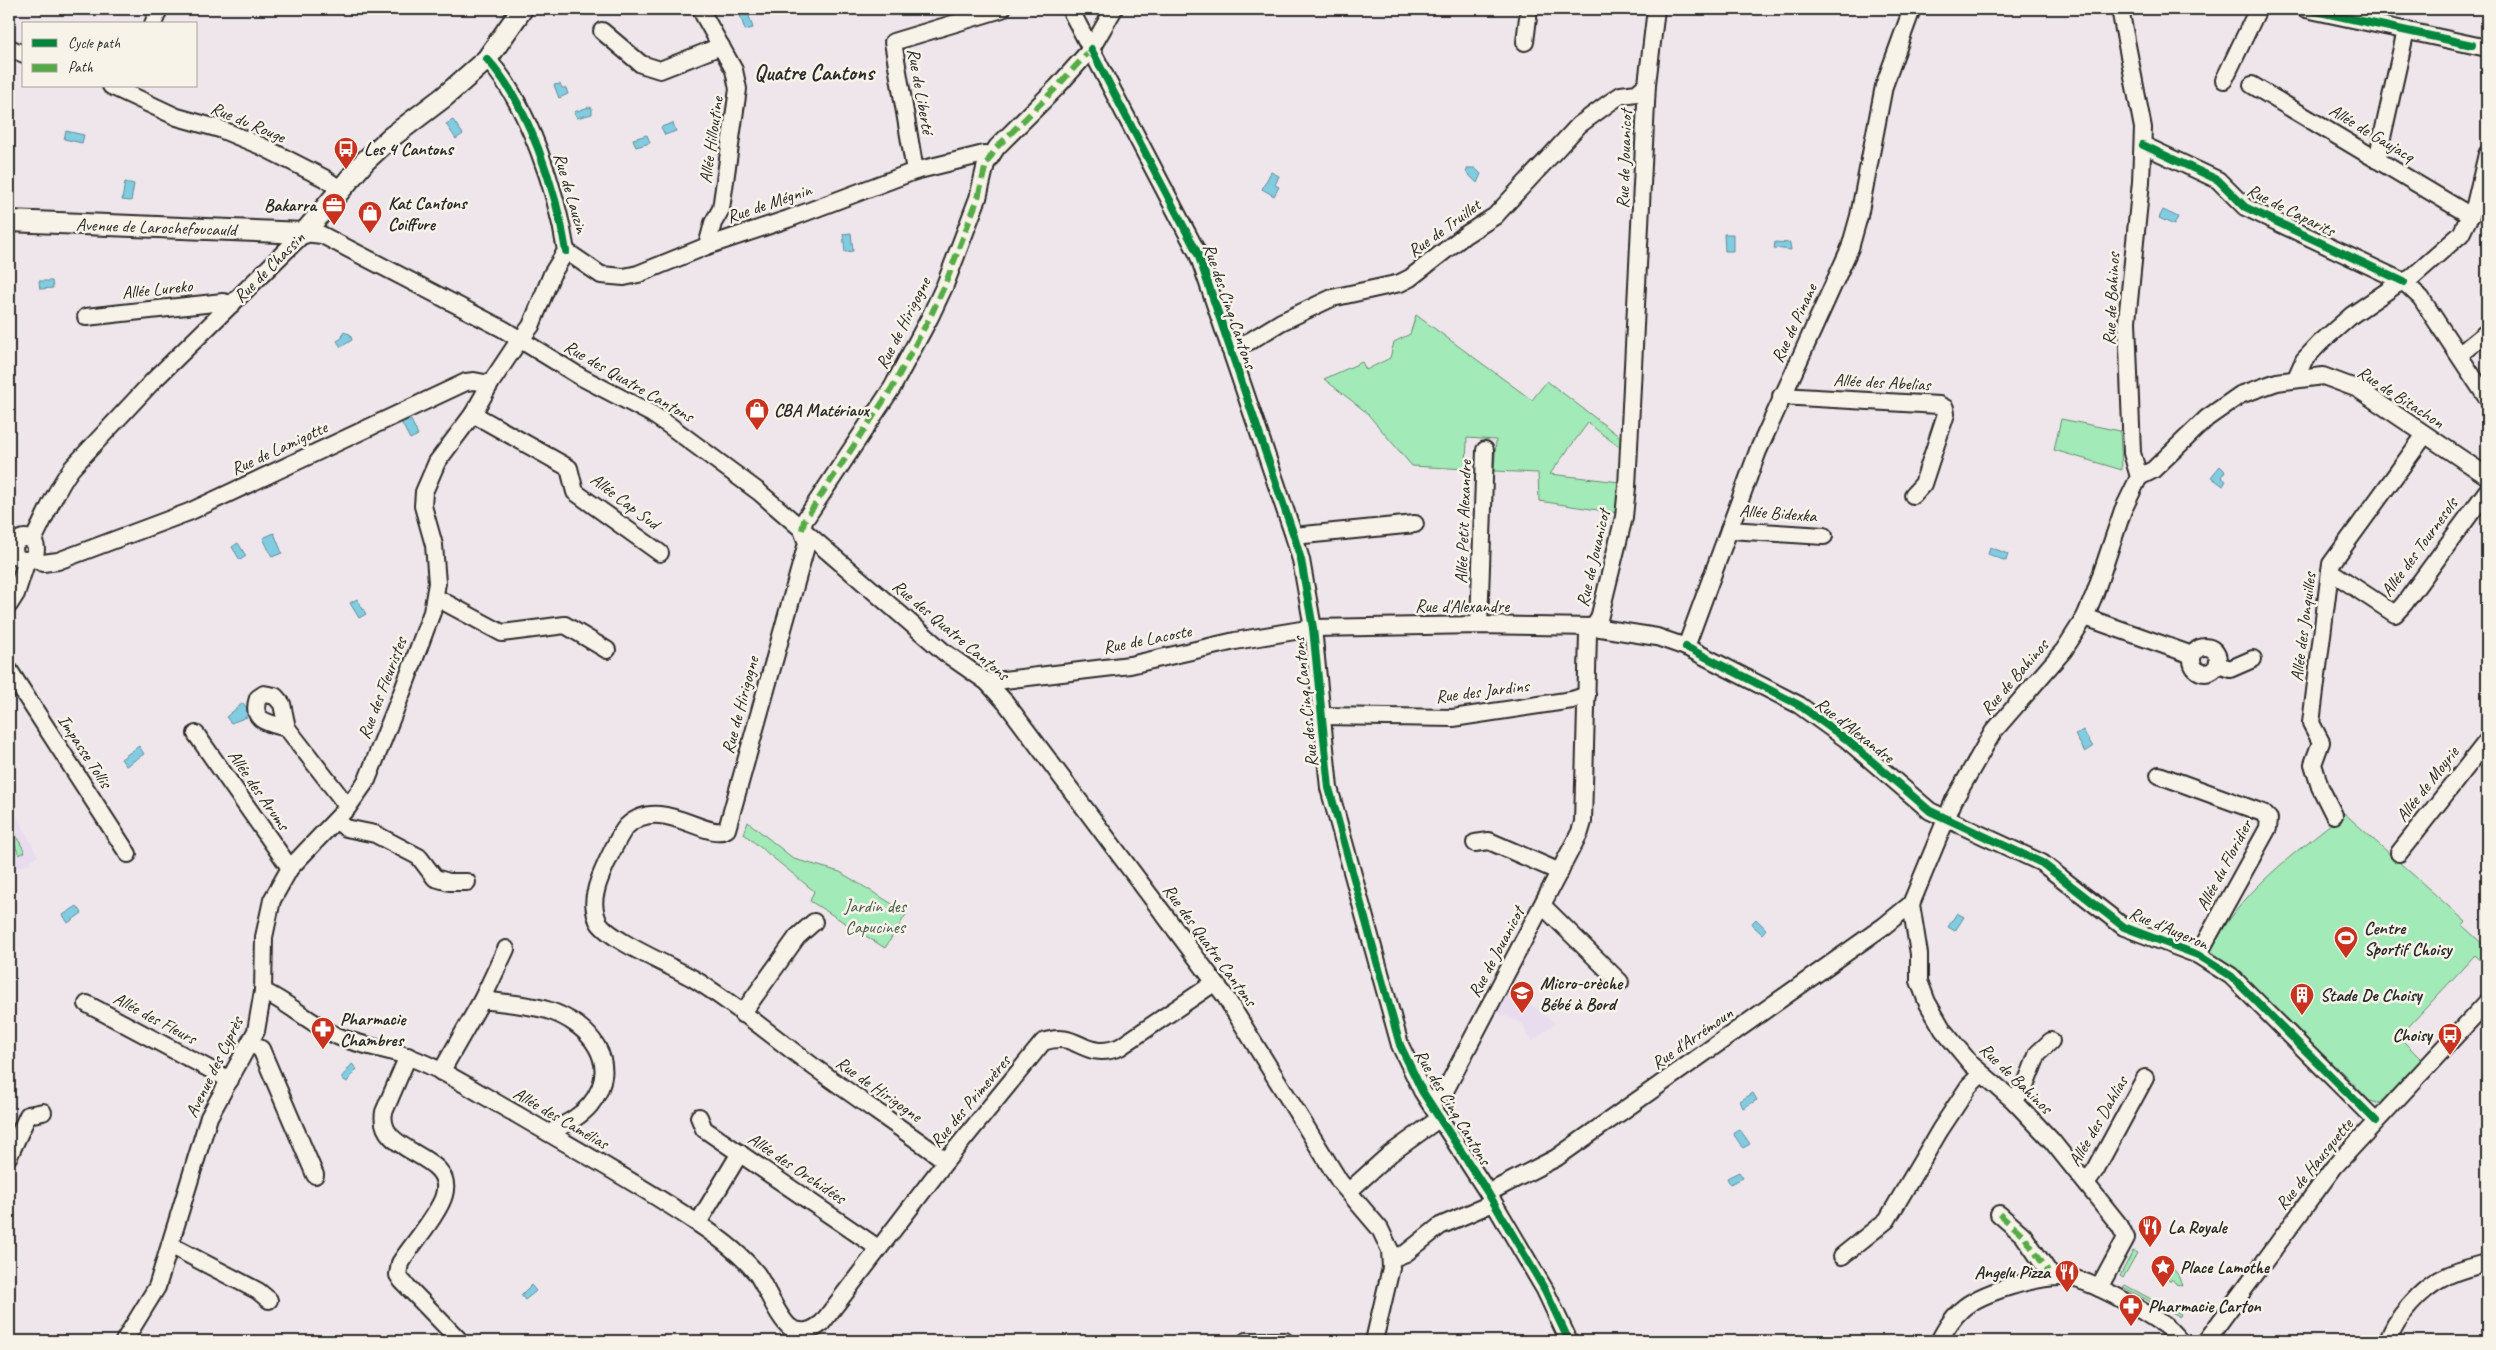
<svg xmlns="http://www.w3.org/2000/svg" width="2496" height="1350" font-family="Caveat,sans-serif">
	<rect width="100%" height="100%" fill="#efe6ec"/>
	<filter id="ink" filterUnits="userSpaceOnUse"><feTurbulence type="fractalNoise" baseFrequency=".02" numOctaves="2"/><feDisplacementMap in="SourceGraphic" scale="10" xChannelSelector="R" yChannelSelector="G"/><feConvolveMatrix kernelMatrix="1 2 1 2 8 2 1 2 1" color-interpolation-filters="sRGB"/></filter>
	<g filter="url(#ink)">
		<g fill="#e9dcef">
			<polygon points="9,799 38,856 31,860 29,864 9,870"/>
			<polygon points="1506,991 1533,1006 1555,1023 1533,1041 1527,1035 1523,1024 1495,1012"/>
		</g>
		<g fill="#a2eab7" stroke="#668a71">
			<polygon points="1416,315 1532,400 1547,381 1624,440 1623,450 1588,423 1550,474 1620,482 1617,513 1539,501 1538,473 1494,471 1496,440 1467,438 1466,469 1412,466 1366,412 1324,379 1362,362 1366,370 1390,358 1394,342 1410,334"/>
			<polygon points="2061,419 2120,431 2122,470 2054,450"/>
			<path d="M2344 813 2466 922 2463 926 2487 948V966L2475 955 2399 1037 2423 1061 2421 1060 2383 1100 2378 1103 2370 1101 2340 1070 2337 1072 2326 1057 2323 1058 2320 1055 2296 1028 2293 1030 2236 970 2210 954C2235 894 2296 853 2344 813Z"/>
			<polygon points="748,822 794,859 840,872 907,913 885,948 810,901 814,891 744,834"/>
			<polygon points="9,823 25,852 19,855 9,831"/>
			<polygon points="2133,1251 2137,1253 2123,1278 2120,1276"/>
			<polygon points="2167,1261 2178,1275 2182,1286 2176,1284 2173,1280 2169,1280 2165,1273 2157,1270"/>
			<polygon points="2125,1285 2181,1315 2179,1317 2123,1287"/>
		</g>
		<g fill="#81cce1" stroke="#5f8c98">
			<polygon points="748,13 753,28 745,30 740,15"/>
			<polygon points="560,84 562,88 566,88 568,94 559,98 554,85"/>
			<polygon points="589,107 592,108 592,114 577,118 574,112"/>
			<polygon points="453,120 463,134 456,139 446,124"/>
			<polygon points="673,123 676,131 665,135 661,127"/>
			<polygon points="66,131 84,135 82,143 64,139"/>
			<polygon points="647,135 650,143 636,147 633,139"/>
			<polygon points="1468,168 1475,168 1481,174 1477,183 1466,172"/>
			<polygon points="1271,172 1279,176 1275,185 1279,187 1274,196 1262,189"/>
			<polygon points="125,182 134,184 131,201 122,200"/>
			<polygon points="2163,210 2178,217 2174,225 2159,218"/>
			<polygon points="851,233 853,251 845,252 843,234"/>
			<polygon points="1724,234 1733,234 1733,251 1725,251"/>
			<polygon points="1775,242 1790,243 1791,250 1774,248"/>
			<polygon points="39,281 52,281 53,288 40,289"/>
			<polygon points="343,332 350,334 352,340 341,347 337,341 342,338"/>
			<polygon points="407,418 409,421 411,420 418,435 410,439 400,420"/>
			<polygon points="2220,466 2225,471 2221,477 2226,481 2223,486 2211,477"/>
			<polygon points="274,533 282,553 272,557 263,538"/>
			<polygon points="238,543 246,556 240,560 232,547"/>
			<polygon points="1990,547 2008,554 2006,561 1988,554"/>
			<polygon points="357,599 366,614 359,618 350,603"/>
			<polygon points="243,703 247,708 247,717 231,723 226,717"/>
			<polygon points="2083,730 2093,747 2085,752 2075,735"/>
			<polygon points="139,746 144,754 126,766 121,759"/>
			<polygon points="77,906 82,913 68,923 63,915"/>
			<polygon points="1957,913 1964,917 1955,931 1948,927"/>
			<polygon points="1756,919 1766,929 1762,934 1751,924"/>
			<polygon points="352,1064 357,1069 347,1082 341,1078"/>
			<polygon points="1753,1093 1757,1100 1743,1108 1740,1101"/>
			<polygon points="1736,1130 1741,1131 1750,1144 1743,1148 1734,1135"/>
			<polygon points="1739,1172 1743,1178 1730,1184 1727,1178"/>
			<polygon points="531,1285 536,1291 525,1300 521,1295"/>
		</g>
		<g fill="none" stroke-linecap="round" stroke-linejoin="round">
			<defs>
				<g id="minor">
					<polyline points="1070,9 1198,254 1294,536 1301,560 1313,628 1329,788 1400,1045 1422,1091 1488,1193 1545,1290 1569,1341"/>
					<polyline points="2306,9 2487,48"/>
					<polyline points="703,14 734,70 738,89 721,209 713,223 707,246"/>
					<polyline points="153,24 159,9"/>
					<polyline points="602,31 641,64 660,70 721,46"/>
					<polyline points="1525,42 1529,9"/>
					<polyline points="9,48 24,54"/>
					<polyline points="2224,80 2258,9"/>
					<polyline points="2252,85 2471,216"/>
					<polyline points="111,86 177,117 220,129 261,146 324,178 340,189"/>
					<polyline points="2143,145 2218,180 2245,207 2404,282 2421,298 2487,398"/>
					<polyline points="2377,160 2406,30"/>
					<polyline points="915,171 893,42 1002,9"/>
					<polyline points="566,251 601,275 624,277 638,274 707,246 788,219 915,171 984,154 991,155"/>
					<polyline points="86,317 223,302 232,304"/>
					<polyline points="1230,349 1250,341 1281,322 1332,298 1400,283 1410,278 1465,235 1495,216 1579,125 1609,103 1621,95 1637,93 1647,84"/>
					<polyline points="2460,354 2487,332"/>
					<polyline points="2296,378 2304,360 2320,343 2352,315 2396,285 2411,278 2461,234 2475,205 2487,154"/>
					<polyline points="1781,396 1939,405 1945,408 1946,414 1923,484 1913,495"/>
					<polyline points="473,414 569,468 575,492 660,553"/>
					<polyline points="2139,477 2153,470 2207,418 2240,395 2277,382 2323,376 2358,389 2487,476"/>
					<polyline points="1729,530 1824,536"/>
					<polyline points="1294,536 1415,524"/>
					<circle cx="25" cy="549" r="11"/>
					<path d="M33 540C46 516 55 490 72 468L153 381 304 233 322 235 503 329 581 377 652 414 670 426 759 492 944 652 987 682 1006 703 1225 996 1340 1182 1380 1229 1390 1250 1391 1268 1374 1341"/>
					<path d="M32 558 43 563 58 561 189 512 466 382 474 381 490 384 514 348 531 326 552 274 566 251C557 193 528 103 487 59"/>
					<polyline points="2330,571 2395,614 2404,604 2487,491"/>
					<polyline points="435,597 502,633 565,625 607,650"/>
					<polyline points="9,605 16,594 27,560"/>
					<polyline points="2085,617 2192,655"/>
					<polyline points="1479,625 1485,450"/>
					<polyline points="1686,647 1758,451 1850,248 1859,216 1884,86 1912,9"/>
					<circle cx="2205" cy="660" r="13"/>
					<polyline points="2218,665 2230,669 2253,659"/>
					<polyline points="9,670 128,854"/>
					<polyline points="987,682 1130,665 1235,641 1313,628 1479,625 1594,627 1657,637 1686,647 1799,705 1846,739 1930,811 2042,863 2124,927 2198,955 2231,976 2376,1121"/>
					<polyline points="1321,716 1453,718 1572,700 1587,695"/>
					<path d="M287 728C269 723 250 722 258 698L264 694 275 696 282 704 287 728 348 807"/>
					<polyline points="196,734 290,868"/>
					<polyline points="2159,775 2263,813 2269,819 2268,828 2198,955"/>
					<polyline points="2334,815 2320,787 2313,764 2321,742 2311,723 2330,571 2331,564 2424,436"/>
					<polyline points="336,820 346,828 375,834 419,857 435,878 449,882 467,882"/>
					<polyline points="1475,843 1489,841 1560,872"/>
					<polyline points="2399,853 2487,741"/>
					<polyline points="1543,906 1620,982"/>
					<path d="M263 991C289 1003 311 1024 337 1036 360 1046 386 1048 409 1057 447 1071 481 1095 516 1114 577 1150 641 1185 700 1225 721 1239 741 1254 757 1274 766 1287 779 1320 791 1328 803 1335 813 1330 822 1323L946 1161 1043 1042C1078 1029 1083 1062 1120 1047L1214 983"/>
					<path d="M482 1000C504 1003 526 1004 547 1010 590 1023 623 1064 590 1105 579 1118 563 1125 549 1133"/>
					<polyline points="87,1004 230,1080"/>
					<polyline points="742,1014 797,937 814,922"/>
					<polyline points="251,1044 261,1049 315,1175"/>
					<path d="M408 1056 384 1112C376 1155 456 1152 444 1195 440 1212 411 1246 400 1263L398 1275 402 1281 460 1341"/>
					<polyline points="441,1072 482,1000 506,949"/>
					<polyline points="2014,1101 2025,1086 2038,1053 2051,1041"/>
					<polyline points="1430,1103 1445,1091 1580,832 1583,822 1588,634 1599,619 1624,517 1627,487 1647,84 1656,9"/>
					<polyline points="699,1117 704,1129 878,1248"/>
					<polyline points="9,1156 28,1115 43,1112"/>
					<path d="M946 1161C901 1128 855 1097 810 1064 772 1036 735 1004 694 979 672 966 608 940 598 921 594 912 593 900 596 891 598 879 619 834 627 826 661 794 707 842 727 829L807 543 802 530 804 521 892 388 930 317 945 285 978 198 986 164 997 147 1057 87 1091 49 1114 9"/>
					<polyline points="2086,1183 2096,1169 2145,1078"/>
					<polyline points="1349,1191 1390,1154 1440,1118"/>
					<polyline points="1488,1193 1556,1158 1884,926 1911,904"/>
					<polyline points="1999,1214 2023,1235 2048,1271"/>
					<polyline points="698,1223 740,1153"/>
					<polyline points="170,1245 258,1291 269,1300"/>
					<polyline points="1842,1256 1887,1220 1940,1130 1969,1086 1981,1074"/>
					<polyline points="1391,1259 1406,1253 1440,1226 1493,1203"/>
					<polyline points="2099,1288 2126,1238 2120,1226 2052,1141 2014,1101 1971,1064 1943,1030 1927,1002 1919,981 1919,954 1911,904 1954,800 1993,732 2064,650 2085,617 2095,593 2123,510 2139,477 2132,453 2127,321 2141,182 2143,128 2120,9"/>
					<polyline points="124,1341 157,1287 209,1117 256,1031 263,991 264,937 272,900 290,868 348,807 367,780 403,690 432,612 437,583 434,545 423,506 424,492 437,462 473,414 490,384"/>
					<polyline points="1246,1341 1285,1341"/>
					<path d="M1939 1341C1945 1330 1951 1319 1961 1310 1980 1292 2039 1276 2065 1277 2090 1279 2142 1310 2164 1325 2170 1329 2175 1336 2180 1341"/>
					<polyline points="2206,1341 2334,1167 2487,1002"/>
					<path d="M2388 1341C2395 1318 2421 1289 2443 1278 2457 1270 2472 1267 2487 1263"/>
				</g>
				<polyline id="major" points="9,221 304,233 365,161 390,138 444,97 487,59 522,9"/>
			</defs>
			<use href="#minor" stroke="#2b2b2b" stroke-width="20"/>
			<use href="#major" stroke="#2b2b2b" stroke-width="24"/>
			<use href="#minor" stroke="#f7f3e8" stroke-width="16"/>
			<use href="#major" stroke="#f7f3e8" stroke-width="20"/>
			<g stroke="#54ab44" stroke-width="6" stroke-dasharray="12 6" stroke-linecap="butt">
				<polyline points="802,530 804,521 892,388 930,317 945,285 978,198 986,164 997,147 1057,87 1091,49"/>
				<polyline points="1999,1214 2023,1235 2048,1271"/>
			</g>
			<defs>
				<g id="cycleway">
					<polyline points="2306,9 2472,45"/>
					<polyline points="1091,49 1198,254 1294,536 1301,560 1313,628 1329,788 1400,1045 1422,1091 1488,1193 1545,1290 1569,1341"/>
					<path d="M487 59C528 103 557 193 566 251"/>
					<polyline points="2143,145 2218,180 2245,207 2404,282"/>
					<polyline points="1686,647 1799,705 1846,739 1930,811 2042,863 2124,927 2198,955 2231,976 2376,1121"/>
				</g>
			</defs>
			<use href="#cycleway" stroke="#f7f3e8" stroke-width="11"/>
			<use href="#cycleway" stroke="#00873e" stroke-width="8"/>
		</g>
	</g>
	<defs>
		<symbol id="bus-pin" viewBox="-11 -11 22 30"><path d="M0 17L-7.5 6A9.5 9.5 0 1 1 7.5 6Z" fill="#c8321e" stroke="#f7f3e8"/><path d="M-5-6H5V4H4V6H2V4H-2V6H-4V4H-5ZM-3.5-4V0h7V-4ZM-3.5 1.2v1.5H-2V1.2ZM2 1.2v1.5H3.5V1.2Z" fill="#fff"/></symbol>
		<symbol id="office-pin" viewBox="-11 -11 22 30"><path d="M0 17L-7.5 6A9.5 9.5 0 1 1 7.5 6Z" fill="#c8321e" stroke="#f7f3e8"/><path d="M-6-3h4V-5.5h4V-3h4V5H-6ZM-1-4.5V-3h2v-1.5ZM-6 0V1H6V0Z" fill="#fff"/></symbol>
		<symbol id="shop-pin" viewBox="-11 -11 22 30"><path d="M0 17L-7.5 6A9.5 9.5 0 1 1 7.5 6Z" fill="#c8321e" stroke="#f7f3e8"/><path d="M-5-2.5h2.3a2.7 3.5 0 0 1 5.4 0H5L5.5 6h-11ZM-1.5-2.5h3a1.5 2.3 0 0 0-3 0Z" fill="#fff"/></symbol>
		<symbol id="stadium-pin" viewBox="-11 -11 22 30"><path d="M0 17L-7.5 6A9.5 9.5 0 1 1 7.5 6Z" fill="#c8321e" stroke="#f7f3e8"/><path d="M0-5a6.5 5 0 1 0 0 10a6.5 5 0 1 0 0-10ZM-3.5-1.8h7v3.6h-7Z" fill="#fff"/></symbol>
		<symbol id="school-pin" viewBox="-11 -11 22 30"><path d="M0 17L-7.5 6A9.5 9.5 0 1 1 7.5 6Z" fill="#c8321e" stroke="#f7f3e8"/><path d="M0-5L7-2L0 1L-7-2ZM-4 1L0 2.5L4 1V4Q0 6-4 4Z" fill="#fff"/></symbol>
		<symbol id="building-pin" viewBox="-11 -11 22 30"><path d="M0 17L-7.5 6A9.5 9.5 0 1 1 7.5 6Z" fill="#c8321e" stroke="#f7f3e8"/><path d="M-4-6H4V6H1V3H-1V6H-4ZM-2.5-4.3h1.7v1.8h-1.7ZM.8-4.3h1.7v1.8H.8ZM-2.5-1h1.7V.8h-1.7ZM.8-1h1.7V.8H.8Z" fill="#fff"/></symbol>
		<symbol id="pharmacy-pin" viewBox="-11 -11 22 30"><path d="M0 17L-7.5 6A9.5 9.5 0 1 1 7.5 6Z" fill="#c8321e" stroke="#f7f3e8"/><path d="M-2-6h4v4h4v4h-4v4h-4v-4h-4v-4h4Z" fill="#fff"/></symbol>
		<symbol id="restaurant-pin" viewBox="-11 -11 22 30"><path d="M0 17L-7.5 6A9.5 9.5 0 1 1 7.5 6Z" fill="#c8321e" stroke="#f7f3e8"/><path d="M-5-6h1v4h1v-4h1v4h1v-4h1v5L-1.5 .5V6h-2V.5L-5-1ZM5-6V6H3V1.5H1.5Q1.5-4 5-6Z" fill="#fff"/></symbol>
		<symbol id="sight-pin" viewBox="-11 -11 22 30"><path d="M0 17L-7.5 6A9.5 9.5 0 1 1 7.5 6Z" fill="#c8321e" stroke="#f7f3e8"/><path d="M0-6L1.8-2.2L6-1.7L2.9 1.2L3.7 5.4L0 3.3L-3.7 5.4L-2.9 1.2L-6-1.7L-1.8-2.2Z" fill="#fff"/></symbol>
	</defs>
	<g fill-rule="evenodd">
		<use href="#bus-pin" x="332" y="135" width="28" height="38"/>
		<use href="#office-pin" x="320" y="191" width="28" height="38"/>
		<use href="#shop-pin" x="356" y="199" width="28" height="38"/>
		<use href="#shop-pin" x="743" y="396" width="28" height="38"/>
		<use href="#stadium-pin" x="2332" y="924" width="28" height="38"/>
		<use href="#school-pin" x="1508" y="979" width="28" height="38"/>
		<use href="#building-pin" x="2288" y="981" width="28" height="38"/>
		<use href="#pharmacy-pin" x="309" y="1015" width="28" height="38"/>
		<use href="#bus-pin" x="2436" y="1021" width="28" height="38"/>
		<use href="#restaurant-pin" x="2136" y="1213" width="28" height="38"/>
		<use href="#sight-pin" x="2149" y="1253" width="28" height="38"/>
		<use href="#restaurant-pin" x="2053" y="1258" width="28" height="38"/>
		<use href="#pharmacy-pin" x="2117" y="1292" width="28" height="38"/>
	</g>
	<g text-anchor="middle" stroke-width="5" stroke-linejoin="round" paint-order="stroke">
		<g font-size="18" fill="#2b2b2b" stroke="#f7f3e8">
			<text transform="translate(921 91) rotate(80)" y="6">Rue de Liberté</text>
			<text transform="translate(248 122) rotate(23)" y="6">Rue du Rouge</text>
			<text transform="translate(2372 133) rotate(31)" y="6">Allée de Gaujacq</text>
			<text transform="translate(711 140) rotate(-82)" y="6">Allée Hilloutine</text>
			<text transform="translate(1624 159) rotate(-88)" y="6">Rue de Jouanicot</text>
			<text transform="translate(571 193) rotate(74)" y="6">Rue de Lauzin</text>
			<text transform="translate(769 203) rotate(-19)" y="6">Rue de Mégnin</text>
			<text transform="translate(2291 210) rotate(27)" y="6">Rue de Caparits</text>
			<text transform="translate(156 227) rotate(2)" y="6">Avenue de Larochefoucauld</text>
			<text transform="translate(1444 228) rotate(-36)" y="6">Rue de Truillet</text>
			<text transform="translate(269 267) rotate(-45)" y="6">Rue de Chassin</text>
			<text transform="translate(157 289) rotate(-6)" y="6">Allée Lureko</text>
			<text transform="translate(2111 299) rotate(-87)" y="6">Rue de Bahinos</text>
			<text transform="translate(1230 306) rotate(71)" y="6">Rue des Cinq Cantons</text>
			<text transform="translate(903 323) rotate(-63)" y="6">Rue de Hirigogne</text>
			<text transform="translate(1794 323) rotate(-65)" y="6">Rue de Pinane</text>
			<text transform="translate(629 381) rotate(30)" y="6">Rue des Quatre Cantons</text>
			<text transform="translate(1882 382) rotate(3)" y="6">Allée des Abelias</text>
			<text transform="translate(2401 397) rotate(33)" y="6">Rue de Bitachon</text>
			<text transform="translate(279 448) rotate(-25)" y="6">Rue de Lamigotte</text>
			<text transform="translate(625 501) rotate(37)" y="6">Allée Cap Sud</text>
			<text transform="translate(1778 513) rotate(4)" y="6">Allée Bidexka</text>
			<text transform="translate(1463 522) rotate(-88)" y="6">Allée Petit Alexandre</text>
			<text transform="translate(2419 547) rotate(-54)" y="6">Allée des Tournesols</text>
			<text transform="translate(1593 558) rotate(-77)" y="6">Rue de Jouanicot</text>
			<text x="1462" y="612">Rue d'Alexandre</text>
			<text transform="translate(2303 627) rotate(-83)" y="6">Allée des Jonquilles</text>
			<text transform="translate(951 630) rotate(40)" y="6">Rue des Quatre Cantons</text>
			<text transform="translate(1147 639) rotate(-11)" y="6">Rue de Lacoste</text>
			<text transform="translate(2014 677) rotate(-49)" y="6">Rue de Bahinos</text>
			<text transform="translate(382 688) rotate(-69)" y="6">Rue des Fleuristes</text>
			<text transform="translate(1482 691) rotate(-7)" y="6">Rue des Jardins</text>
			<text transform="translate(1305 702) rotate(-96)" y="6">Rue des Cinq Cantons</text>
			<text transform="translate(740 705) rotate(-75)" y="6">Rue de Hirigogne</text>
			<text transform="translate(1855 730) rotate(38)" y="6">Rue d'Alexandre</text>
			<text transform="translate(85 751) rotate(57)" y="6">Impasse Tollis</text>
			<text transform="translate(2427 784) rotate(-52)" y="6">Allée de Moyrie</text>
			<text transform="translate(259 790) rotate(55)" y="6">Allée des Arums</text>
			<text transform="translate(2224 865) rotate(-62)" y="6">Allée du Floridier</text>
			<text transform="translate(2169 928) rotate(23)" y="6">Rue d'Augeron</text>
			<text transform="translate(1210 945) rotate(54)" y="6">Rue des Quatre Cantons</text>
			<text transform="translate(1496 952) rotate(-62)" y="6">Rue de Jouanicot</text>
			<text transform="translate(155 1018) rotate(28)" y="6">Allée des Fleurs</text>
			<text transform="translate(1692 1038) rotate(-35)" y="6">Rue d'Arrémoun</text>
			<text transform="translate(214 1067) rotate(-64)" y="6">Avenue des Cyprès</text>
			<text transform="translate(2016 1078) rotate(44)" y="6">Rue de Bahinos</text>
			<text transform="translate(879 1089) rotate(35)" y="6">Rue de Hirigogne</text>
			<text transform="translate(970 1101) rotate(-50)" y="6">Rue des Primevères</text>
			<text transform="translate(1453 1107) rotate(59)" y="6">Rue des Cinq Cantons</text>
			<text transform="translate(561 1118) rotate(30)" y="6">Allée des Camélias</text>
			<text transform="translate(2098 1121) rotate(-60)" y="6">Allée des Dahlias</text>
			<text transform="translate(2314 1164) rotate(-51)" y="6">Rue de Hausquette</text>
			<text transform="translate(797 1168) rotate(34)" y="6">Allée des Orchidées</text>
		</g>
		<g font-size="18" font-weight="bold" fill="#2b2b2b" stroke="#f7f3e8" text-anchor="start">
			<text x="364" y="155">Les 4 Cantons</text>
			<text x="388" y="209">Kat Cantons<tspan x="388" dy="21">Coiffure</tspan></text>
			<text x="316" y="211" text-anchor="end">Bakarra</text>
			<text x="774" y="416">CBA Matériaux</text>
			<text x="2364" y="934">Centre<tspan x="2364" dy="21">Sportif Choisy</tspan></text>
			<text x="1540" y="989">Micro-crèche<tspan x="1540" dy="21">Bébé à Bord</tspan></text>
			<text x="2320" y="1001">Stade De Choisy</text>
			<text x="340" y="1025">Pharmacie<tspan x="340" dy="21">Chambres</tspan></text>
			<text x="2432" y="1041" text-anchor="end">Choisy</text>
			<text x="2168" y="1233">La Royale</text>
			<text x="2180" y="1273">Place Lamothe</text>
			<text x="2050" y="1278" text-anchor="end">Angelu Pizza</text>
			<text x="2148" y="1312">Pharmacie Carton</text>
		</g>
		<g font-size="18" fill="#495b4e" stroke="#f7f3e8">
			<text x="875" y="912">Jardin des<tspan x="875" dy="21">Capucines</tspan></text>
		</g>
		<g font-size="22" font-weight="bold" fill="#2b2b2b" stroke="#f7f3e8">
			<text x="814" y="80">Quatre Cantons</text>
		</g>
	</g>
	<rect width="2496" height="1350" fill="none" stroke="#f7f3e8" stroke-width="30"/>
	<rect x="15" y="15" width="2466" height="1320" fill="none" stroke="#2b2b2b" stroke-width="2" filter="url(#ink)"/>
	<rect x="22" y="22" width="175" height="65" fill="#f7f3e8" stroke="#a5a39c"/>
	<rect x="32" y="39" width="25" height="8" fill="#00873e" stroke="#a5a39c"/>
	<text x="68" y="48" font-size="15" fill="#2b2b2b">Cycle path</text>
	<rect x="32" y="64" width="25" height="8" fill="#54ab44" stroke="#a5a39c"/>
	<text x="68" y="72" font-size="15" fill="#2b2b2b">Path</text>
</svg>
